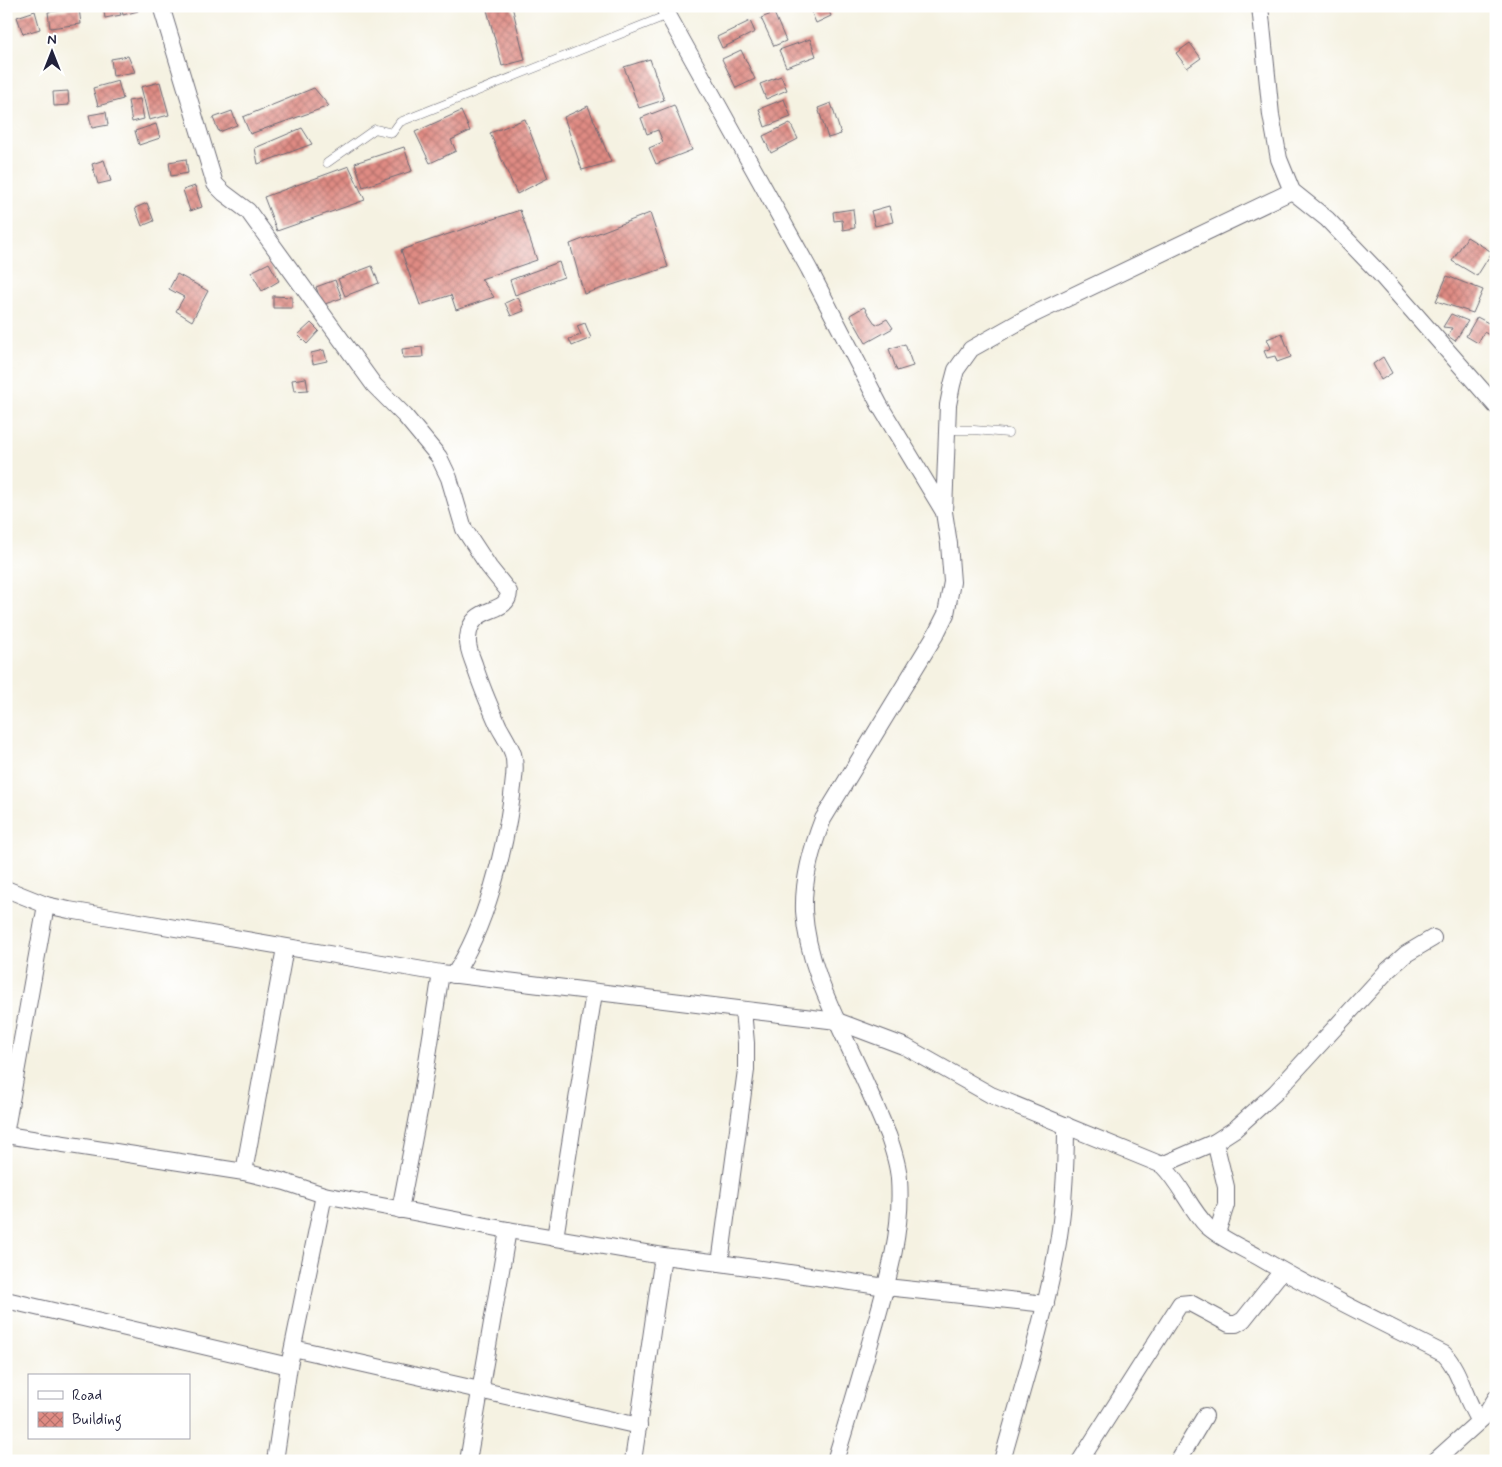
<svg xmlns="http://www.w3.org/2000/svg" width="1502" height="1467" font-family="Mynerve,sans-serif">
	<defs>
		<pattern id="building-cross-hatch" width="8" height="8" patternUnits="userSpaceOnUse" patternTransform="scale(1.25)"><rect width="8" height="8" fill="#df8b83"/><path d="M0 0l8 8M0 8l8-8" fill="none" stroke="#b4716c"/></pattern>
	</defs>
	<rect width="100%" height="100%" fill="#fff"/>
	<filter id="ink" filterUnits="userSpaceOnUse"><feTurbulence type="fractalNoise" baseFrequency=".02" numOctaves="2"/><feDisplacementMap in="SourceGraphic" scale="10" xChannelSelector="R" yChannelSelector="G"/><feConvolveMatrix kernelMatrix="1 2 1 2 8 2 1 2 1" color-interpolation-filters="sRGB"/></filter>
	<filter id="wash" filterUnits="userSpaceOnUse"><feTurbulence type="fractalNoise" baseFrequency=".0096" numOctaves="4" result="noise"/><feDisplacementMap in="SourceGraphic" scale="20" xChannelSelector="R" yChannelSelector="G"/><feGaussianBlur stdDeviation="1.12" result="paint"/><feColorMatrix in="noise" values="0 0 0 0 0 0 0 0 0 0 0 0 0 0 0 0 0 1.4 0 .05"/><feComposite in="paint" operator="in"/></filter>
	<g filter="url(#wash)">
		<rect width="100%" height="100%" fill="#f5f2e2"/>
		<g id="blocks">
			<g fill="url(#building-cross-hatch)">
				<polygon points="103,6 118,6 121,15 105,18"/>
				<polygon points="121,6 137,6 138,11 123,15"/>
				<polygon points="486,6 512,6 525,60 502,66"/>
				<polygon points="809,6 827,6 831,16 816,23"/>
				<polygon points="79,8 81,24 50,28 48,12"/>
				<polygon points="35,11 40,29 23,34 17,17"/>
				<polygon points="774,13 786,41 774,46 761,18"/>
				<polygon points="750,21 755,32 722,48 717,37"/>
				<polygon points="810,39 816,56 786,67 779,50"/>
				<polygon points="1190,43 1201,58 1187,68 1176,53"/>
				<polygon points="741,50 755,79 736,88 722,59"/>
				<polygon points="128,56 135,72 113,76 111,59"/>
				<polygon points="650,59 664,100 639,108 624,67"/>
				<polygon points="781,76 787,90 766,99 760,84"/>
				<polygon points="118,81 123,99 98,106 93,88"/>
				<polygon points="160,82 169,115 149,120 141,87"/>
				<polygon points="314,88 329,106 250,134 243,117"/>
				<polygon points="68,91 69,105 54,106 53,92"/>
				<polygon points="140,99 144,119 132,122 128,101"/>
				<polygon points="784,99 791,117 765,127 759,109"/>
				<polygon points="831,103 841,134 828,138 818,108"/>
				<polygon points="674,105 692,150 656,164 649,148 663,142 658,130 647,134 641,118"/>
				<polygon points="588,106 611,162 582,170 564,117"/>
				<polygon points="232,111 237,125 219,132 213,118"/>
				<polygon points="461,111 470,131 451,140 456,151 430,163 415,132"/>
				<polygon points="106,112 108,125 92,128 89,115"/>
				<polygon points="525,119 548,178 517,194 490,133"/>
				<polygon points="790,123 798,139 771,153 763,136"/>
				<polygon points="156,124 160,138 139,145 135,131"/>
				<polygon points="302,128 312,144 258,164 255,148"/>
				<polygon points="404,147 412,171 363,187 355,163"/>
				<polygon points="186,159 188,173 171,176 169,162"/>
				<polygon points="104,160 111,181 98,184 92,164"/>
				<polygon points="349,166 365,200 277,231 264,197"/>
				<polygon points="195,186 202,207 190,211 183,190"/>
				<polygon points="147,203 154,221 142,226 135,208"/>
				<polygon points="889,206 893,222 875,226 871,211"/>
				<polygon points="853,209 855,228 843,230 842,220 834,221 833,212"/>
				<polygon points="520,210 537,260 481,279 494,297 456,310 451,295 420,305 401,250"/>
				<polygon points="650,213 668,267 584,294 570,244"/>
				<polygon points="1467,237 1492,252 1477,276 1452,261"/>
				<polygon points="559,262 564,277 515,295 510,280"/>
				<polygon points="269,263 279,281 262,291 251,272"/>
				<polygon points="372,266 379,283 345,296 338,279"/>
				<polygon points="177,274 208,291 192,321 176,311 184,297 169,289"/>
				<polygon points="1447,276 1483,290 1473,313 1436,301"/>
				<polygon points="335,280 342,298 322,305 316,287"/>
				<polygon points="273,296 292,297 292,308 273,308"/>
				<polygon points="518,297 524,311 511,316 505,303"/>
				<polygon points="864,307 876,325 887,319 893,328 866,343 850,315"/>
				<polygon points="1451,314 1468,321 1455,341 1448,336 1452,328 1443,327"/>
				<polygon points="1477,317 1496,327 1491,336 1484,332 1478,343 1466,336"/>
				<polygon points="311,323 319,331 307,344 298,335"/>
				<polygon points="585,323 591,338 572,346 569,339 581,335 577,326"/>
				<polygon points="1282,333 1291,357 1277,362 1275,356 1267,358 1264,351 1271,348 1267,339"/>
				<polygon points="905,344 913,366 897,371 889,349"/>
				<polygon points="422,347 423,357 403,358 402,349"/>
				<polygon points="324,350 327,361 313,364 311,353"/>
				<polygon points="1383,357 1392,373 1381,380 1373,364"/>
				<polygon points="306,378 308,390 294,391 292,380"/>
			</g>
		</g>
	</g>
	<g filter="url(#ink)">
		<use href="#blocks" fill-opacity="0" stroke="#6c6b75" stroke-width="1"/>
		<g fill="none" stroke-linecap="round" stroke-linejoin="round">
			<defs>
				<g id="lane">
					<polyline points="327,163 375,129 392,133 400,122 668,15"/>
					<polyline points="947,430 974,430 1008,433"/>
				</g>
				<g id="street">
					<path d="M161 6 215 184 224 193 248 211 374 385 405 416 439 457 449 478 464 529 489 567 509 592C508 617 471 602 468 638 467 647 471 656 474 664 481 686 490 707 499 727 504 736 510 745 513 754 517 768 513 782 512 796 504 854 486 926 454 975"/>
					<path d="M663 6 809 269 880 406 944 512 949 544 952 582 946 614 937 632 823 819C812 847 803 881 804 911 807 963 833 1012 854 1058 866 1083 877 1109 888 1135 893 1149 898 1164 899 1179 903 1233 886 1286 872 1336 860 1378 848 1419 835 1461"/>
					<polyline points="1260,6 1271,115 1279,159 1292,191 1327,219 1380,274 1496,406"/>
					<polyline points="944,512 948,405 952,385 956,370 971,349 1028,317 1292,191"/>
					<path d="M6 889 46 905 69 910 441 973 837 1021 906 1047 991 1095 1162 1165C1181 1184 1190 1209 1207 1226 1222 1240 1245 1249 1262 1259 1321 1294 1383 1323 1444 1354 1460 1370 1465 1400 1479 1421"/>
					<polyline points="6,1129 46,905"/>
					<polyline points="6,1135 244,1172 285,1182 324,1195 508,1230 663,1256 720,1263 886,1287 1046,1304"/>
					<polyline points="1215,1142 1226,1187 1226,1205 1217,1233"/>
					<polyline points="1162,1165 1215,1142 1235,1129 1275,1093 1388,970 1406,954 1433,938"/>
					<polyline points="244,1172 285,948"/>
					<polyline points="400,1210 420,1106 441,973"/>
					<polyline points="555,1238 594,993"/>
					<polyline points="720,1263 746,1070 746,1043 743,1010"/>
					<polyline points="6,1300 289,1366"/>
					<polyline points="293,1348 639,1426"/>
					<polyline points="275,1461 289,1366 324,1195"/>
					<polyline points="468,1461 508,1230"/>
					<polyline points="633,1461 663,1256"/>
					<path d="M1002 1461C1021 1392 1043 1324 1056 1254 1064 1212 1066 1169 1066 1125"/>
					<polyline points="1080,1461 1180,1304 1190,1303 1229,1324 1236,1324 1243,1320 1282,1271"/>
					<polyline points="1178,1461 1205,1416"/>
					<polyline points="1435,1461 1485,1416 1496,1398"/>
				</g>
			</defs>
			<use href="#lane" stroke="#6c6b75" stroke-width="9"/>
			<use href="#street" stroke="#6c6b75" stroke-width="18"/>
			<use href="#lane" stroke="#fff" stroke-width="8"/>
			<use href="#street" stroke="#fff" stroke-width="16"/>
		</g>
	</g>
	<rect width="1502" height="1467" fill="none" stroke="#fff" stroke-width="25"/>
	<rect x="28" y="1374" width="162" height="65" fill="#ffffff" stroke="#a7a7b1"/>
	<rect x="38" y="1391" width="25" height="8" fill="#ffffff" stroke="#a7a7b1"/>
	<text x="72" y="1400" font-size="15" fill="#22223b">Road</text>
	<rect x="38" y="1412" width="25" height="15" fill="url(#building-cross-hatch)" stroke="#a7a7b1"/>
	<text x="72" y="1424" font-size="15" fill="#22223b">Building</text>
	<g transform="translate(52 52)" stroke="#ffffff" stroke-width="4" paint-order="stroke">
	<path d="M0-4L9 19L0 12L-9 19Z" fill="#22223b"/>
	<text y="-8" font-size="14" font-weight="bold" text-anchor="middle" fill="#22223b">N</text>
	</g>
</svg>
